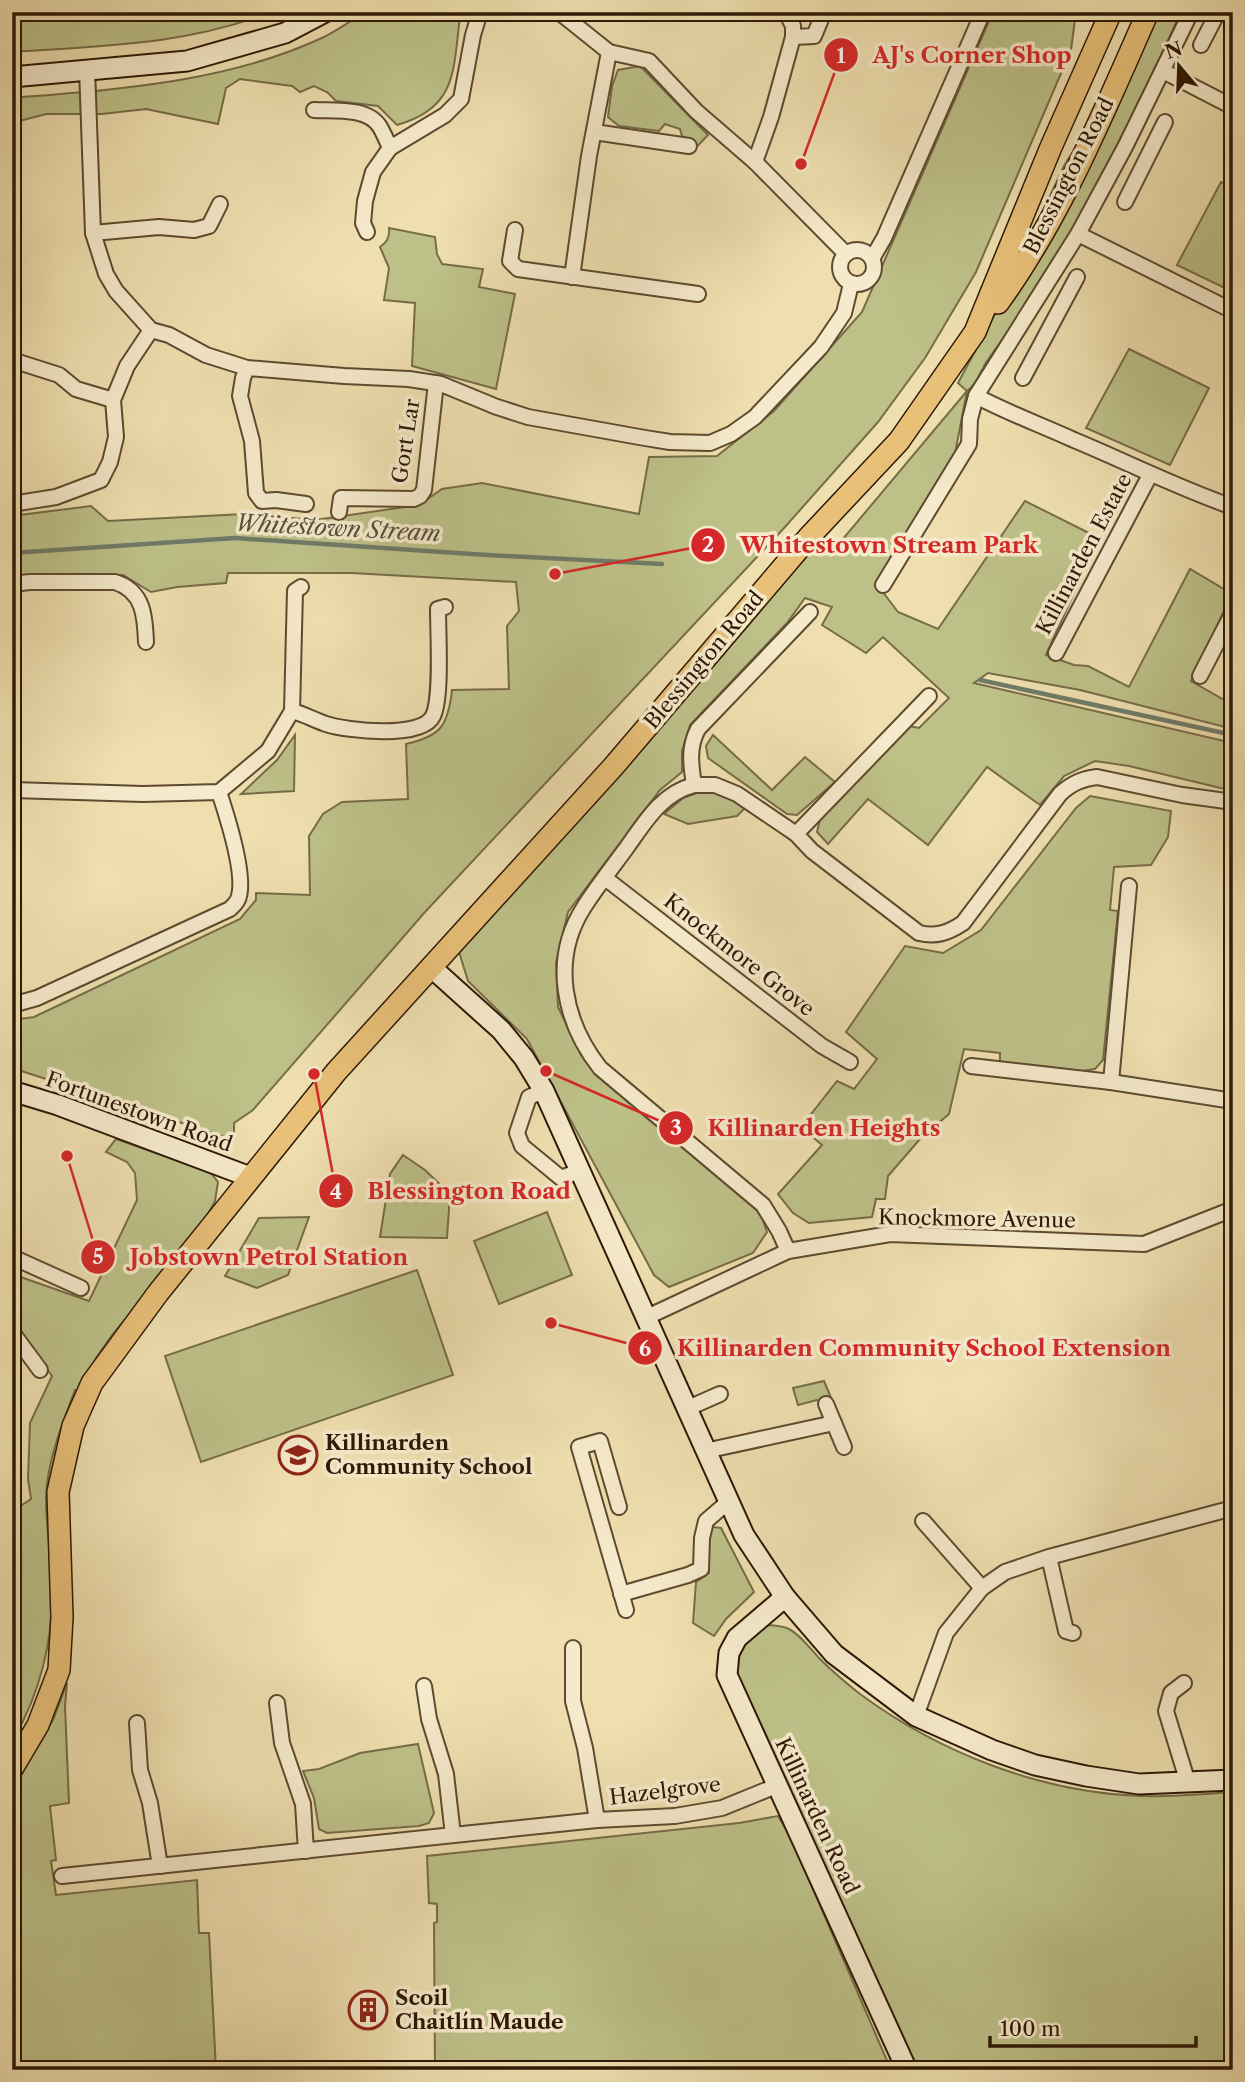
<svg xmlns="http://www.w3.org/2000/svg" width="1245" height="2082" font-family="'Libre Caslon Text',serif">
	<rect width="100%" height="100%" fill="#efdfaf"/>
	<filter id="stains"><feTurbulence type="fractalNoise" baseFrequency=".00286" numOctaves="4"/><feColorMatrix values="0 0 0 0 .2 0 0 0 0 .09 0 0 0 0 .02 0 0 0 .5 -.17"/></filter>
	<radialGradient id="worn" r=".72"><stop offset=".6" stop-color="#630" stop-opacity="0"/><stop offset="1" stop-color="#630" stop-opacity=".3"/></radialGradient>
	<g fill="#bdc188" stroke="#766c47" stroke-width="2">
		<path d="M12 12H271C187 45 101 46 12 52Z"/>
		<path d="M365 12H463L460 17C453 69 458 108 397 125L378 106 336 101 327 92 314 86 300 92 292 86 240 79 226 88 218 124 146 109 102 114H46L12 123V98C118 89 226 83 324 37 338 30 352 20 365 12Z"/>
		<path d="M993 12H1076L1071 50 976 272 925 358 878 422 785 527 425 912 253 1110 234 1123V1136L225 1137 12 1068V1020L34 1017 240 919 256 900V893L310 895 309 836 323 814 342 802 408 799 406 744C441 736 448 726 452 690L509 689 507 626 519 611 516 582 351 573H228L226 583 177 587 151 592 123 575 12 577V516L91 506 108 521 244 514 315 520 419 505 442 489 482 483 639 514 649 457 717 456 774 411 862 312Z"/>
		<path d="M1160 12H1181C1127 132 1065 254 987 361 981 370 977 385 967 391L954 459 876 583 898 612 938 629 1025 501 1099 538 1046 655 1074 665 1088 666 1129 687 1190 569 1232 594 1191 681 1233 705V729L1080 690 988 673 974 683 1233 743V791L1129 766 1095 761 1064 776 1040 805 987 767 928 845 868 799 828 844 817 832 820 819 909 726 919 728 949 698 883 637 866 653 822 625 832 607 805 598 787 623 690 725 682 751V772L660 790 568 912 556 963 558 1007 581 1055 626 1100 759 1209 767 1232 753 1253 669 1287 654 1275 527 1039 468 981 459 952 812 550 832 552 967 391 958 383 996 312 1064 166Z"/>
		<polygon points="640,66 708,135 691,153 692,143 682,136 680,129 665,124 659,131 619,126 608,117 612,86 618,70"/>
		<polygon points="1221,182 1233,188 1233,292 1177,265"/>
		<path d="M389 228 435 237 437 254 442 264 483 269 479 287 515 294 496 389 412 366 415 303 384 300 389 268 380 247C388 242 390 236 389 228Z"/>
		<polygon points="1129,349 1209,388 1170,465 1086,428"/>
		<polygon points="295,735 294,791 241,794 277,760"/>
		<polygon points="713,735 772,790 805,757 835,782 797,815 787,814 708,758 706,746"/>
		<polygon points="702,791 723,793 746,807 737,816 688,824 664,814 683,798"/>
		<polygon points="1090,796 1171,811 1168,837 1151,865 1114,867 1110,910 1118,911 1103,1060 1095,1069 1082,1071 1000,1062 1000,1053 964,1049 949,1114 920,1139 888,1176 885,1199 876,1199 872,1217 809,1223 793,1213 778,1194 822,1145 801,1127 837,1081 854,1089 877,1059 846,1032 905,946 943,953 981,930 1076,808"/>
		<path d="M116 1139 210 1172 218 1182 215 1201 202 1225 112 1335 96 1358 78 1391 75 1390C62 1424 47 1462 46 1498 46 1527 51 1555 52 1584 54 1639 40 1694 12 1742V1526L21 1520 19 1507 31 1499 28 1479 30 1423 52 1376 12 1323V1274L89 1301 137 1200 135 1173 127 1162 106 1152Z"/>
		<polygon points="403,1155 425,1170 450,1194 447,1238 380,1237 390,1174"/>
		<polygon points="547,1212 572,1275 499,1304 474,1241"/>
		<polygon points="309,1217 288,1275 257,1288 225,1276 259,1218"/>
		<polygon points="417,1270 453,1375 201,1462 165,1356"/>
		<polygon points="824,1381 832,1400 821,1402 817,1400 798,1405 793,1388"/>
		<polygon points="713,1527 721,1528 754,1592 726,1619 714,1636 693,1623 696,1582 709,1573 707,1536"/>
		<path d="M769 1625C776 1626 783 1626 789 1629 801 1635 811 1650 820 1659 832 1671 846 1683 860 1694 940 1753 1042 1793 1142 1796 1172 1797 1203 1794 1233 1792V2070H916L736 1675C736 1668 735 1658 738 1652 743 1640 757 1629 769 1625Z"/>
		<polygon points="67,1683 65,1706 69,1803 50,1806 56,1860 51,1861 56,1895 197,1880 199,1933 209,1933 216,2070 12,2070 12,1785 53,1720"/>
		<polygon points="418,1744 434,1813 429,1823 419,1826 327,1833 319,1829 314,1798 303,1771 319,1769 360,1753"/>
		<polygon points="778,1816 791,1838 891,2070 435,2070 434,1923 437,1922 437,1904 429,1903 427,1856 739,1823"/>
	</g>
	<g fill="none" stroke-linecap="round" stroke-linejoin="round">
		<g stroke="#6f7b68" stroke-width="4.5">
			<polyline points="12,553 235,538 487,555 662,564"/>
			<polyline points="980,680 1233,735"/>
		</g>
		<defs>
			<g id="street">
				<polyline points="559,12 609,52 649,61 696,111 755,162 846,254"/>
				<path d="M1191 12 1125 147 1078 234 976 396C1008 413 1041 425 1074 440 1127 462 1178 488 1233 507"/>
				<polyline points="793,37 814,36 824,12"/>
				<polyline points="1201,45 1218,12"/>
				<polyline points="87,69 93,233 106,274 116,291 151,330 169,335 206,355 247,368 344,376 409,379 441,384 492,405"/>
				<polyline points="1163,71 1233,107"/>
				<path d="M314 110C335 111 368 107 380 127 384 134 387 141 390 148"/>
				<polyline points="594,132 689,146"/>
				<polyline points="755,162 771,117 793,37 793,26 786,12"/>
				<polyline points="1125,202 1165,122"/>
				<polyline points="515,230 510,261 518,269 698,294"/>
				<polyline points="367,232 363,223 365,201 373,172 390,148 445,115 461,99 473,35 480,12"/>
				<polyline points="93,233 159,227 194,230 209,226 220,204"/>
				<polyline points="1078,234 1233,311"/>
				<circle cx="857" cy="267" r="17"/>
				<polyline points="872,259 884,238 983,12"/>
				<polyline points="572,277 589,156 609,52"/>
				<polyline points="12,360 59,375 76,389 113,400"/>
				<polyline points="247,368 243,378 240,396 252,441 256,493 262,501 276,500 306,504"/>
				<polyline points="1023,378 1077,277"/>
				<polyline points="494,406 528,417 645,438 670,442 710,443 731,434 755,417 821,347 844,313 851,284"/>
				<polyline points="12,504 56,497 101,480 110,462 116,437 113,400 127,366 151,330"/>
				<polyline points="339,512 341,498 414,499 420,496 424,490 436,383"/>
				<path d="M12 584 30 582H115C144 591 145 617 146 642"/>
				<polyline points="883,585 969,444 970,419 976,396"/>
				<polyline points="1056,653 1150,475"/>
				<polyline points="1200,676 1233,612"/>
				<path d="M292 711C304 714 314 720 326 724 347 731 422 739 433 716 442 698 438 633 438 609L445 607"/>
				<path d="M694 785H715L737 794 796 834 812 851 919 933C936 937 948 933 963 923L1060 794C1072 783 1082 779 1097 777L1182 795 1233 802"/>
				<polyline points="12,790 143,794 219,792 268,751 292,711 295,591 301,587"/>
				<polyline points="796,834 929,696"/>
				<polyline points="605,878 822,1046 850,1062"/>
				<path d="M12 1005 37 998 230 909C234 905 238 902 239 896 245 873 227 816 219 792"/>
				<polyline points="971,1066 1111,1082 1233,1101"/>
				<polyline points="1111,1082 1129,886"/>
				<polyline points="544,1091 529,1097 517,1133 522,1146 561,1178 579,1171"/>
				<path d="M788 1251 779 1231 763 1205 600 1068C564 1022 550 960 584 907 596 888 611 869 625 850 644 824 660 794 694 785 691 765 688 748 698 729L810 612"/>
				<polyline points="12,1257 81,1288"/>
				<polyline points="645,1318 788,1251 890,1234 1144,1244 1233,1209"/>
				<polyline points="12,1332 40,1370"/>
				<polyline points="826,1404 844,1447"/>
				<polyline points="686,1409 720,1394"/>
				<polyline points="705,1451 834,1423"/>
				<polyline points="619,1507 600,1441 579,1447 626,1610"/>
				<polyline points="923,1521 982,1588"/>
				<polyline points="1049,1557 1066,1631 1073,1633"/>
				<polyline points="621,1594 688,1575 701,1569 702,1538 706,1521 728,1502"/>
				<polyline points="573,1648 573,1701 585,1748 597,1820"/>
				<polyline points="1184,1683 1171,1693 1166,1711 1188,1783"/>
				<polyline points="424,1686 429,1719 446,1774 453,1835"/>
				<polyline points="277,1703 282,1743 303,1804 306,1851"/>
				<polyline points="916,1716 946,1633 982,1588 1005,1572 1049,1557 1233,1508"/>
				<polyline points="137,1723 140,1770 150,1803 160,1866"/>
				<polyline points="62,1876 597,1820 675,1816 722,1808 776,1786"/>
			</g>
			<g id="secondary">
				<polyline points="12,77 187,61 285,33 325,12"/>
				<polyline points="431,967 501,1030 524,1058 544,1091 744,1535 785,1597 834,1654 916,1716 992,1750 1035,1765 1086,1776 1139,1784 1233,1780"/>
				<polyline points="12,1091 58,1105 250,1177"/>
				<polyline points="785,1597 737,1638 729,1653 727,1675 907,2070"/>
			</g>
			<g id="primary">
				<path d="M998 303C1062 215 1104 111 1148 12"/>
				<polyline points="12,1769 38,1725 59,1670 62,1617 58,1492 73,1426 92,1383 158,1293 336,1072 613,767 808,538 899,441 975,332 1051,147 1111,12"/>
			</g>
		</defs>
		<use href="#street" stroke="#5e4a30" stroke-width="18"/>
		<use href="#secondary" stroke="#2e1806" stroke-width="23"/>
		<use href="#primary" stroke="#2e1806" stroke-width="24"/>
		<use href="#street" stroke="#f5eacb" stroke-width="14"/>
		<use href="#secondary" stroke="#f5eacb" stroke-width="19"/>
		<use href="#primary" stroke="#e8c078" stroke-width="21"/>
	</g>
	<defs>
		<symbol id="school-ring" viewBox="-11 -11 22 22"><circle r="9.5" fill="#f5eacb" stroke="#8f2418" stroke-width="1.5"/><path d="M0-5L7-2L0 1L-7-2ZM-4 1L0 2.5L4 1V4Q0 6-4 4Z" fill="#8f2418"/></symbol>
		<symbol id="building-ring" viewBox="-11 -11 22 22"><circle r="9.5" fill="#f5eacb" stroke="#8f2418" stroke-width="1.5"/><path d="M-4-6H4V6H1V3H-1V6H-4ZM-2.5-4.3h1.7v1.8h-1.7ZM.8-4.3h1.7v1.8H.8ZM-2.5-1h1.7V.8h-1.7ZM.8-1h1.7V.8H.8Z" fill="#8f2418"/></symbol>
	</defs>
	<g fill-rule="evenodd">
		<use href="#school-ring" x="276" y="1433" width="44" height="44"/>
		<use href="#building-ring" x="346" y="1988" width="44" height="44"/>
	</g>
	<g text-anchor="middle" stroke-width="7" stroke-linejoin="round" paint-order="stroke">
		<g font-size="21" fill="#2e1806" stroke="#f5eacb">
			<text transform="translate(1069 176) rotate(-63)" y="7">Blessington Road</text>
			<text transform="translate(406 441) rotate(-81)" y="7">Gort Lar</text>
			<text transform="translate(1084 554) rotate(-62)" y="7">Killinarden Estate</text>
			<text transform="translate(704 660) rotate(-50)" y="7">Blessington Road</text>
			<text transform="translate(739 955) rotate(38)" y="7">Knockmore Grove</text>
			<text transform="translate(139 1112) rotate(20)" y="7">Fortunestown Road</text>
			<text transform="translate(977 1219) rotate(1)" y="7">Knockmore Avenue</text>
			<text transform="translate(665 1791) rotate(-7)" y="7">Hazelgrove</text>
			<text transform="translate(817 1816) rotate(65)" y="7">Killinarden Road</text>
		</g>
		<g font-size="21" font-weight="bold" fill="#2e1806" stroke="#f5eacb" text-anchor="start">
			<text x="325" y="1450">Killinarden<tspan x="325" dy="24">Community School</tspan></text>
			<text x="395" y="2005">Scoil<tspan x="395" dy="24">Chaitlín Maude</tspan></text>
		</g>
		<g font-size="23" font-style="italic" fill="#54523f" stroke="#f5eacb">
			<text transform="translate(338 528) rotate(3)" y="8">Whitestown Stream</text>
		</g>
	</g>
	<path fill="none" stroke="#d62828" stroke-width="2.5" d="M801 164L841 55M555 574L708 545M546 1071L676 1128M314 1074L336 1191M67 1156L98 1257M551 1323L645 1348"/>
	<g fill="#d62828" stroke="#f5eacb" stroke-width="2.5">
		<circle cx="801" cy="164" r="7"/>
		<circle cx="555" cy="574" r="7"/>
		<circle cx="546" cy="1071" r="7"/>
		<circle cx="314" cy="1074" r="7"/>
		<circle cx="67" cy="1156" r="7"/>
		<circle cx="551" cy="1323" r="7"/>
		<circle cx="841" cy="55" r="18"/>
		<circle cx="708" cy="545" r="18"/>
		<circle cx="676" cy="1128" r="18"/>
		<circle cx="336" cy="1191" r="18"/>
		<circle cx="98" cy="1257" r="18"/>
		<circle cx="645" cy="1348" r="18"/>
	</g>
	<g font-size="21" text-anchor="middle" font-weight="bold" fill="#fff">
		<text x="841" y="63">1</text>
		<text x="708" y="552">2</text>
		<text x="676" y="1135">3</text>
		<text x="336" y="1199">4</text>
		<text x="98" y="1264">5</text>
		<text x="645" y="1356">6</text>
	</g>
	<g font-size="23" text-anchor="middle" font-weight="bold" fill="#d62828" stroke="#f5eacb" stroke-width="7" stroke-linejoin="round" paint-order="stroke">
		<text x="972" y="63">AJ's Corner Shop</text>
		<text x="889" y="553">Whitestown Stream Park</text>
		<text x="824" y="1136">Killinarden Heights</text>
		<text x="469" y="1199">Blessington Road</text>
		<text x="269" y="1265">Jobstown Petrol Station</text>
		<text x="924" y="1356">Killinarden Community School Extension</text>
	</g>
	<rect width="1245" height="2082" fill="none" stroke="#efdfaf" stroke-width="42"/>
	<rect x="14" y="14" width="1217" height="2054" fill="none" stroke="#2e1806" stroke-width="3.5"/>
	<rect x="21" y="21" width="1203" height="2040" fill="none" stroke="#2e1806" stroke-width="2"/>
	<g transform="translate(1179 66) rotate(341)" stroke="#f5eacb" stroke-width="5" paint-order="stroke">
	<path d="M0-5L12 26L0 18L-12 26Z" fill="#2e1806"/>
	<text y="-10" font-size="19" font-weight="bold" text-anchor="middle" fill="#2e1806">N</text>
	</g>
	<path d="M990 2036v10h206v-10" fill="none" stroke="#2e1806" stroke-width="3.5"/>
	<text x="1000" y="2036" font-size="21" fill="#2e1806" stroke="#f5eacb" stroke-width="5" paint-order="stroke">100 m</text>
	<rect width="100%" height="100%" filter="url(#stains)"/>
	<rect width="100%" height="100%" fill="url(#worn)"/>
</svg>
